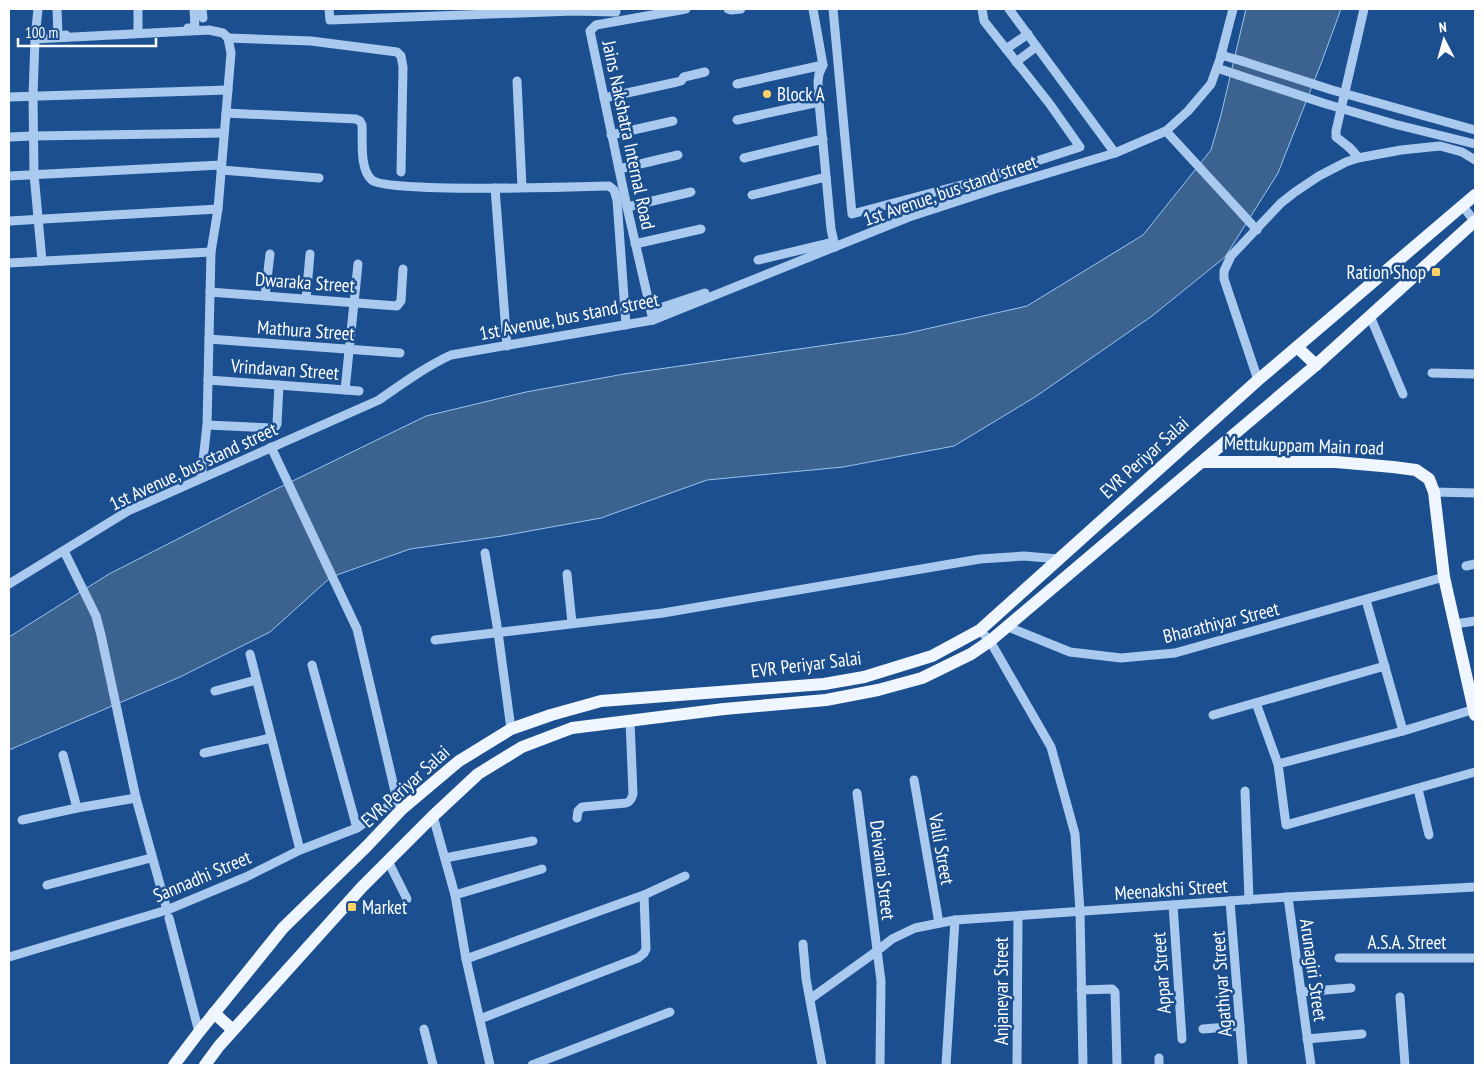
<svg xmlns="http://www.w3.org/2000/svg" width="1484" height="1074" font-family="'PT Sans Narrow',sans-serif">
	<rect width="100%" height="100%" fill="#1b4f8f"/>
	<polygon fill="#3c6290" stroke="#9cc4f0" points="1246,9 1341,9 1322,61 1278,173 1225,257 1152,316 1035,397 954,446 843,467 707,480 601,518 502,536 410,549 331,577 270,632 180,677 9,750 9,637 109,574 270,492 426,416 526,392 624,374 904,334 1027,306 1143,235 1211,150 1221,115"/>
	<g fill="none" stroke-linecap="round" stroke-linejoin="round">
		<g stroke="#a9c9ee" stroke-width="9">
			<polyline points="38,9 35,39 209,30 223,33 228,38 231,53 218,209 211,252 207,425 201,478"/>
			<polyline points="57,9 58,36 66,35"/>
			<polyline points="138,9 138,31"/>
			<polyline points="202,9 203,18"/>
			<polyline points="329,9 330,20 573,11 616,12 616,9"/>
			<polyline points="728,9 731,10 741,9"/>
			<polyline points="813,9 823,65 819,74 818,82 819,102 831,229 835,247"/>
			<polyline points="833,9 852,214 969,183 1080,147 1049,103 984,21 982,9"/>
			<polyline points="1009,9 1115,153"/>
			<polyline points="188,28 195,28 194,9"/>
			<polyline points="228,38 311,41 397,52 401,56 403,67 401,172"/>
			<polyline points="35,39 33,96 34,174 42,261"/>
			<polyline points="1006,49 1028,34"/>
			<polyline points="1221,55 1242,61"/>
			<polyline points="1016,62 1036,47"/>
			<polyline points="1217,68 1238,75"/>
			<polyline points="517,81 522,187"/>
			<polyline points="737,84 823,65"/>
			<polyline points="9,97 228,90"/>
			<polyline points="604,98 677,82 681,81 684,77 705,72"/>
			<path d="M226 113 356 119 360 121 362 125C363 140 359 169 372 180 387 193 576 187 609 186L614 190 617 200 626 325"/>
			<polyline points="737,120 819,102"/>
			<polyline points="1166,131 1257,230"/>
			<polyline points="611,135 673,121"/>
			<polyline points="9,137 33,136 224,133"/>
			<polyline points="744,158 823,139"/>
			<path d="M1358 158C1352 148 1345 144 1336 137V131L1364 9"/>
			<polyline points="619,169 678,155"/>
			<polyline points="221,170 319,178"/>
			<polyline points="9,176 221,165"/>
			<polyline points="495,188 507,346"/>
			<polyline points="752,195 826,177"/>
			<polyline points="1462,205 1475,222 1475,225"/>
			<polyline points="627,207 691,192"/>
			<polyline points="9,221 218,209"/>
			<polyline points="635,244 701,229"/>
			<polyline points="758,260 834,242"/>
			<polyline points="9,263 211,252"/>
			<polyline points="210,292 397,306 401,301 403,269"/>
			<polyline points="265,296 270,254"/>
			<polyline points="306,299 310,254"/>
			<polyline points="651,311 705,293"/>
			<polyline points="1370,316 1403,394"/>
			<polyline points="653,320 627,207 590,31 596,25 686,9"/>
			<polyline points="209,339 400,353"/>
			<polyline points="1432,373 1475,374"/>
			<polyline points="208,380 359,391"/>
			<polyline points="1258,380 1224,279 1224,271 1231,256 1281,203 1295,192 1319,176 1346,162 1358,158 1401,150 1440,146 1462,152 1475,160"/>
			<polyline points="345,390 358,264"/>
			<polyline points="207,425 271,428 276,426 277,424 279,385"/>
			<polyline points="271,447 357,629 397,800 400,804"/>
			<polyline points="1434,492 1475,493"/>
			<polyline points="64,551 96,616 101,635 136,798 167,910"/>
			<polyline points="485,553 498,632 511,729"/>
			<polyline points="1466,566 1475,564"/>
			<polyline points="567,574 572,623"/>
			<path d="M9 584 128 511 379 400C402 384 425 367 451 355L653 320 909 217 995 189 1115 153 1166 131 1188 111 1211 84 1220 59 1233 9"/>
			<polyline points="1366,600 1403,731"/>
			<polyline points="1455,624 1475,621"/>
			<polyline points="1006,626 1070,652 1121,658 1175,653 1444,577"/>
			<polyline points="980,630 990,641 1051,747 1075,834 1080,912 1083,1065"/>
			<polyline points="435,640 663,613 980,559 1024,556 1059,559"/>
			<polyline points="250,654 300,850"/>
			<polyline points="312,665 357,828"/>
			<polyline points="215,691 256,680"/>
			<polyline points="1256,703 1278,764 1286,825 1475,772"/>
			<polyline points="1213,715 1385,666"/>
			<polyline points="204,753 271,738"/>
			<polyline points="63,755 77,808"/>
			<polyline points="1278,764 1403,731 1475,709"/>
			<polyline points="914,780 939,923"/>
			<polyline points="1418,789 1429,835"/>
			<polyline points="1245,791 1249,900"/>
			<polyline points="857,793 881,981 880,1065"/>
			<polyline points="433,816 455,895 466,959 490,1065"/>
			<path d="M577 818 578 811 582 807 626 803C630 802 632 798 633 794L630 721"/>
			<polyline points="22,820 77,808 136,798"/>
			<polyline points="445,858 533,841"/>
			<polyline points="388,861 407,899"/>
			<polyline points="47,885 151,858"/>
			<polyline points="455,895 542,869"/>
			<polyline points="1288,897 1311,1065"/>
			<polyline points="1230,901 1243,1065"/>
			<polyline points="1173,905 1182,1039"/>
			<polyline points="169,918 199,1032"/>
			<polyline points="803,944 806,979 822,1065"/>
			<polyline points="9,957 167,910 246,877 300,850 357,828 397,800"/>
			<polyline points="1339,958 1475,958"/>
			<polyline points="466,959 644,895 685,876"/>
			<polyline points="1081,990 1112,989 1115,992 1117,1064"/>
			<polyline points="1301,992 1351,988"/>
			<polyline points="1400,997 1405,1065"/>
			<polyline points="810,999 877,951 892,939 915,928 955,920 1288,897 1475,887"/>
			<polyline points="480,1019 638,958 644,953 646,949 644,895"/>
			<polyline points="424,1029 433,1065"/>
			<polyline points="1203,1029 1240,1026"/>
			<polyline points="1307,1039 1362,1034"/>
			<polyline points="532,1065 670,1012"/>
			<polyline points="946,1065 955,920"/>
			<polyline points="1017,1065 1018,917"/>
			<polyline points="1159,1065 1159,1058"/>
		</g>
		<g stroke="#f0f6ff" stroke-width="12">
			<polyline points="1297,347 1316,365"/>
			<polyline points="1204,462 1336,462 1393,467 1416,470 1429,479 1434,492 1444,577 1475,715"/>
			<polyline points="214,1013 233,1030"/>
			<polyline points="174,1065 199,1032 283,928 367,846 402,809 459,761 511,729 551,715 601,701 824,684 864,677 932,656 980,630 1258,380 1475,195"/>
			<polyline points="205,1065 219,1046 362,887 433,816 478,774 522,747 572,728 724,709 826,700 878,690 922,678 971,654 990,641 1316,365 1475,221"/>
		</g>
		<g stroke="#a9c9ee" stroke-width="9">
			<polyline points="1242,61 1332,90 1475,130"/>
			<polyline points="1238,75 1323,103 1394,124 1475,144"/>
		</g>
	</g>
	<g fill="#ffd166" stroke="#1b4f8f" stroke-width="2">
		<circle cx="767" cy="94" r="5"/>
		<rect x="1431" y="267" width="10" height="10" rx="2.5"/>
		<rect x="347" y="902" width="10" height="10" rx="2.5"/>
	</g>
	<g text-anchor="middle" stroke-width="5" stroke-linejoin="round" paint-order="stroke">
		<g font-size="19" fill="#fff" stroke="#1b4f8f" text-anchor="start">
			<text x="777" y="101">Block A</text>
			<text x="1426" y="279" text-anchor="end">Ration Shop</text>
			<text x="362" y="914">Market</text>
		</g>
		<g font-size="19" fill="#fff" stroke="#1b4f8f">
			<text transform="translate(629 135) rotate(78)" y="7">Jains Nakshatra Internal Road</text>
			<text transform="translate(950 190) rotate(-19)" y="7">1st Avenue, bus stand street</text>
			<text transform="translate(305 282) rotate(4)" y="7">Dwaraka Street</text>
			<text transform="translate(569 316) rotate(-11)" y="7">1st Avenue, bus stand street</text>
			<text transform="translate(306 330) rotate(4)" y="7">Mathura Street</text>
			<text transform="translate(285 369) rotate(4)" y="7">Vrindavan Street</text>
			<text transform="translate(1304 445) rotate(2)" y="7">Mettukuppam Main road</text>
			<text transform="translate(1144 457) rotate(-42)" y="7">EVR Periyar Salai</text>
			<text transform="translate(193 466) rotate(-25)" y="7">1st Avenue, bus stand street</text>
			<text transform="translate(1221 622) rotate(-14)" y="7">Bharathiyar Street</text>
			<text transform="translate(806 664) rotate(-7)" y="7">EVR Periyar Salai</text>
			<text transform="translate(405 786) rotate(-42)" y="7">EVR Periyar Salai</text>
			<text transform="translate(942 849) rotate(80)" y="7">Valli Street</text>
			<text transform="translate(883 870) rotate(83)" y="7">Deivanai Street</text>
			<text transform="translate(202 876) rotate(-23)" y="7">Sannadhi Street</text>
			<text transform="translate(1171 889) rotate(-4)" y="7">Meenakshi Street</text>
			<text x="1407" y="949">A.S.A. Street</text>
			<text transform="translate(1314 970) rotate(82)" y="7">Arunagiri Street</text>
			<text transform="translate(1161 973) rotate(-94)" y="7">Appar Street</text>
			<text transform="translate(1221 984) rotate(-94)" y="7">Agathiyar Street</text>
			<text transform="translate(1001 991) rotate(-90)" y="7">Anjaneyar Street</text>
		</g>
	</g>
	<rect width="1484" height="1074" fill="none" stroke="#ffffff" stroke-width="20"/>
	<g transform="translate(1444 40) rotate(354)" stroke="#1b4f8f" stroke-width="4" paint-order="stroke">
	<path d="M0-4L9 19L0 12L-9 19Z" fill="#ffffff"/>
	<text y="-8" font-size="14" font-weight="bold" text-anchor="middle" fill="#ffffff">N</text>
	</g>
	<path d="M18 38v8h138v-8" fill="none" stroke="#ffffff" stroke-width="2.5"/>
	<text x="25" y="38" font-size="15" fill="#ffffff" stroke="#1b4f8f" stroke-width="4" paint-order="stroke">100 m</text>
</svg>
